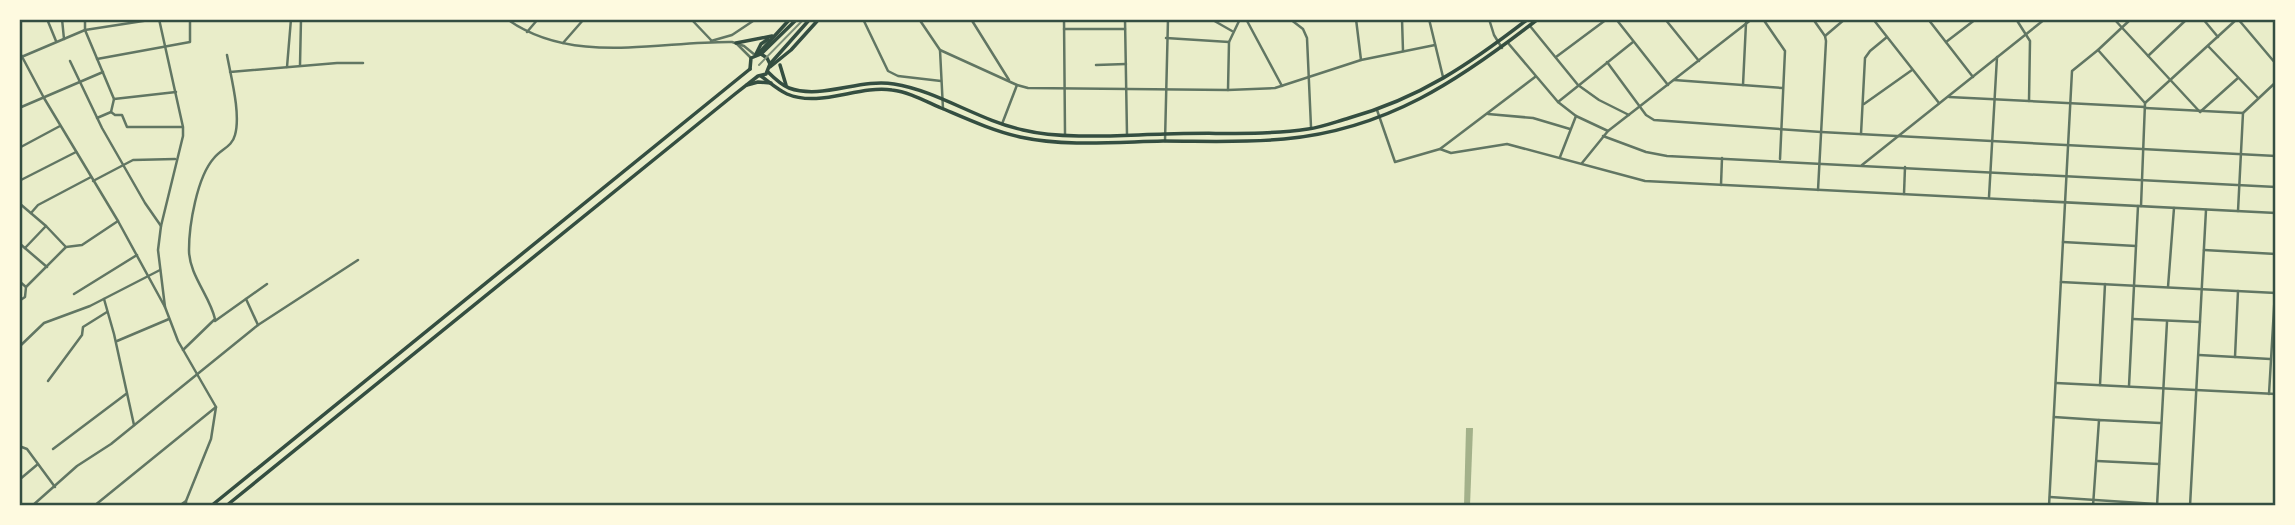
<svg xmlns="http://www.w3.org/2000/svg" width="2295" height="525" font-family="'Exo 2',sans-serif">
	<rect width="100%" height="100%" fill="#e9edc9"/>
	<polygon fill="#a3b18a" points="1466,428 1473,428 1470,506 1464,506"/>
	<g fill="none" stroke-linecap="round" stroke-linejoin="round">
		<g stroke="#617663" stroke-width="2.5">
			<polyline points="47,19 56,41"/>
			<polyline points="62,19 64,39"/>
			<polyline points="85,19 85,30 114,99 111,112 97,118"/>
			<polyline points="159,19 183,127 183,136 161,226 158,250 165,307"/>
			<path d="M507 19C572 66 658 41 732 42L744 46 755 55"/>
			<polyline points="691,19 711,40"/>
			<polyline points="863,19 888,71 898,76 941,81"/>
			<polyline points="919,19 940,50 1017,85 1028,88 1228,90 1275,88 1361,60 1435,45"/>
			<polyline points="971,19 1009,80"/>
			<polyline points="1064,19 1065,134"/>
			<polyline points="1125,19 1127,135"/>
			<polyline points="1211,19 1232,31"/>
			<polyline points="1246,19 1282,86"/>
			<polyline points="1290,19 1303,29 1307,38 1311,127"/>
			<polyline points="1356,19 1361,60"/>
			<polyline points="1402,19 1403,51"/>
			<polyline points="1429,19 1443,77"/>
			<polyline points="1489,19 1494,35 1502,48"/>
			<polyline points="1616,19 1668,85"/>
			<polyline points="1665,19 1699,61"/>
			<polyline points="1763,19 1785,51 1780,159"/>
			<polyline points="1813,19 1825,36 1826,41 1818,190"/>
			<polyline points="1873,19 1939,103"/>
			<polyline points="1928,19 1973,77"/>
			<polyline points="2016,19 2030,41 2029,101"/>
			<polyline points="2114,19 2200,112"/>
			<polyline points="2203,19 2218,37"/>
			<polyline points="2238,19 2276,64"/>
			<polyline points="1530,26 1578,85 1599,100 1629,115"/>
			<polyline points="1064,29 1125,29"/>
			<polyline points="527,32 538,19"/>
			<polyline points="1825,36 1845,19"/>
			<polyline points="1166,38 1229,42"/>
			<polyline points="711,41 732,35 756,19"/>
			<polyline points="1946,42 1976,19"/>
			<polyline points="563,43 584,19"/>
			<polyline points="736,43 751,58"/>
			<polyline points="1508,43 1558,102 1576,116 1608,131"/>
			<polyline points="2208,46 2258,98"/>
			<polyline points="940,50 943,109"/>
			<polyline points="2098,50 2145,103 2141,206"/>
			<polyline points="19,51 44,98 118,221 165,307 178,341 216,407 211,439 186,501 186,506"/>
			<polyline points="2148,56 2187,19"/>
			<polyline points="1556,57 1607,19"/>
			<polyline points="19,58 85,30 156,19"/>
			<polyline points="97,59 190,42 190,19"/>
			<polyline points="70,61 102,128 145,203 161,226"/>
			<polyline points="1607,62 1646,115 1654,120 1821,132 2276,156"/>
			<polyline points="300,65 301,19"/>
			<polyline points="1096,65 1126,64"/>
			<polyline points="287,67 291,19"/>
			<polyline points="230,72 337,63 363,63"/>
			<polyline points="1674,80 1782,88"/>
			<polyline points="1743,85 1746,23"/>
			<polyline points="1228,90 1229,42 1240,19"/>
			<polyline points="1949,97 2145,107"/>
			<polyline points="114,99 176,92"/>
			<polyline points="1558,102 1633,42"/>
			<polyline points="2145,103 2237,19"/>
			<polyline points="1864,104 1912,70"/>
			<polyline points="19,108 103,72"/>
			<polyline points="2145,108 2243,113"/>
			<polyline points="1377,110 1395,162 1440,149 1535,77"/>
			<polyline points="111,112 115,115 122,115 127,127 182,127"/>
			<polyline points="2200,112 2238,78"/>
			<polyline points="1488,114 1533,118 1570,129"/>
			<polyline points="1002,124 1017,85"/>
			<polyline points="1861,134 1865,58 1870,51 1887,37"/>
			<polyline points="1603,136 1646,152 1667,156 2276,187"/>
			<polyline points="1165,141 1168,19"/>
			<polyline points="19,148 60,126"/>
			<polyline points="1440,149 1451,153 1507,144 1645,181 2276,213"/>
			<polyline points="1560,157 1576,116"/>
			<polyline points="1582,163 1608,131 1752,19"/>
			<polyline points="1862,165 2045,19"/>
			<polyline points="19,181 76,152"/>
			<polyline points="93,181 133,160 175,159"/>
			<polyline points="1721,185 1722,158"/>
			<polyline points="1904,194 1905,167"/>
			<polyline points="1989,197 1997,57"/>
			<polyline points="19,203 46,226 65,246"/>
			<polyline points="2238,211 2243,113 2276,82"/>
			<polyline points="31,213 38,205 91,177"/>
			<polyline points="2063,242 2136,246"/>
			<polyline points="19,243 47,267"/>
			<polyline points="25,248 46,226"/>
			<polyline points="2204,250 2276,254"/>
			<polyline points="19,281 26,287"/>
			<polyline points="2061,282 2276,293"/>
			<polyline points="2168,287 2174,208"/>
			<polyline points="74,294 137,255"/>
			<polyline points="104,299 114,334 134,425"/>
			<polyline points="246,299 258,325"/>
			<polyline points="19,301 25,297 26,287 66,247 82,245 118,221"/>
			<polyline points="2133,319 2200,322"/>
			<polyline points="215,321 267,284"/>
			<polyline points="117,341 169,319"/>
			<polyline points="19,347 44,323 90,306 160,270"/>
			<path d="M183 350 215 319C210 296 189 275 189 250 189 225 197 177 214 158 221 149 232 147 235 135 241 114 231 77 227 55"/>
			<polyline points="2199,355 2235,357 2238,291"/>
			<polyline points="2235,357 2270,359"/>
			<polyline points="48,381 82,335 83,327 107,312"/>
			<polyline points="2056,383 2276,394"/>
			<polyline points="2100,385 2105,284"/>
			<polyline points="2129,386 2138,206"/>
			<polyline points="2269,394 2276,274"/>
			<polyline points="2054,417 2099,420"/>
			<polyline points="19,446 27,449 55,487"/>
			<polyline points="53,449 126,394"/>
			<polyline points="2097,461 2159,464"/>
			<polyline points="19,480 38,464"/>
			<polyline points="2050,497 2186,506"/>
			<polyline points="32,506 77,466 111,444 258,325 358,260"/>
			<polyline points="94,506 216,407"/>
			<polyline points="179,506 186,501"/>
			<polyline points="2093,506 2099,420 2160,423"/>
			<polyline points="2157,506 2167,322"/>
			<polyline points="2190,506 2206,210"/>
		</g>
		<polyline stroke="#617663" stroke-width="2.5" points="2049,506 2072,71 2098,50 2131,19"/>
		<g stroke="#344e41" stroke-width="3.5">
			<polyline points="736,43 772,36"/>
			<polyline points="756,54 761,44 768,39"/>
			<polyline points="758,54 790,19"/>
			<polyline points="780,65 786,85"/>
			<polyline points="770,67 791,50 819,19"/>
			<path d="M768 72C774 78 781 85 789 88 822 100 860 78 894 84 938 91 978 120 1023 130 1064 140 1122 135 1165 134 1213 132 1261 136 1308 129 1322 127 1335 122 1349 118 1420 98 1470 64 1528 19"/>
			<path d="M761 76C769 82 778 90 787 94 820 108 858 85 892 90 909 92 925 101 941 108 967 119 993 131 1020 137 1066 147 1117 142 1163 141 1203 141 1244 143 1284 139 1386 130 1460 80 1538 19"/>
		</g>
		<g stroke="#344e41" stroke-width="3.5">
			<polyline points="761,54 767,58 770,64"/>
			<polyline points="750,69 751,58 761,54 797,19"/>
			<polyline points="747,85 758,82 771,83"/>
			<polyline points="211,506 750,69"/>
			<polyline points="226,506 735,94 758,76 766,74 770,64 810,19"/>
		</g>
		<polyline stroke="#7c8e77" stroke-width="2" points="759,65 804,19"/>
	</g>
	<rect width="2295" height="525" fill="none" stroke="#fefae0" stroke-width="42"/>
	<rect x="21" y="21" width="2253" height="483" fill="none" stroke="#344e41" stroke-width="2.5"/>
</svg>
